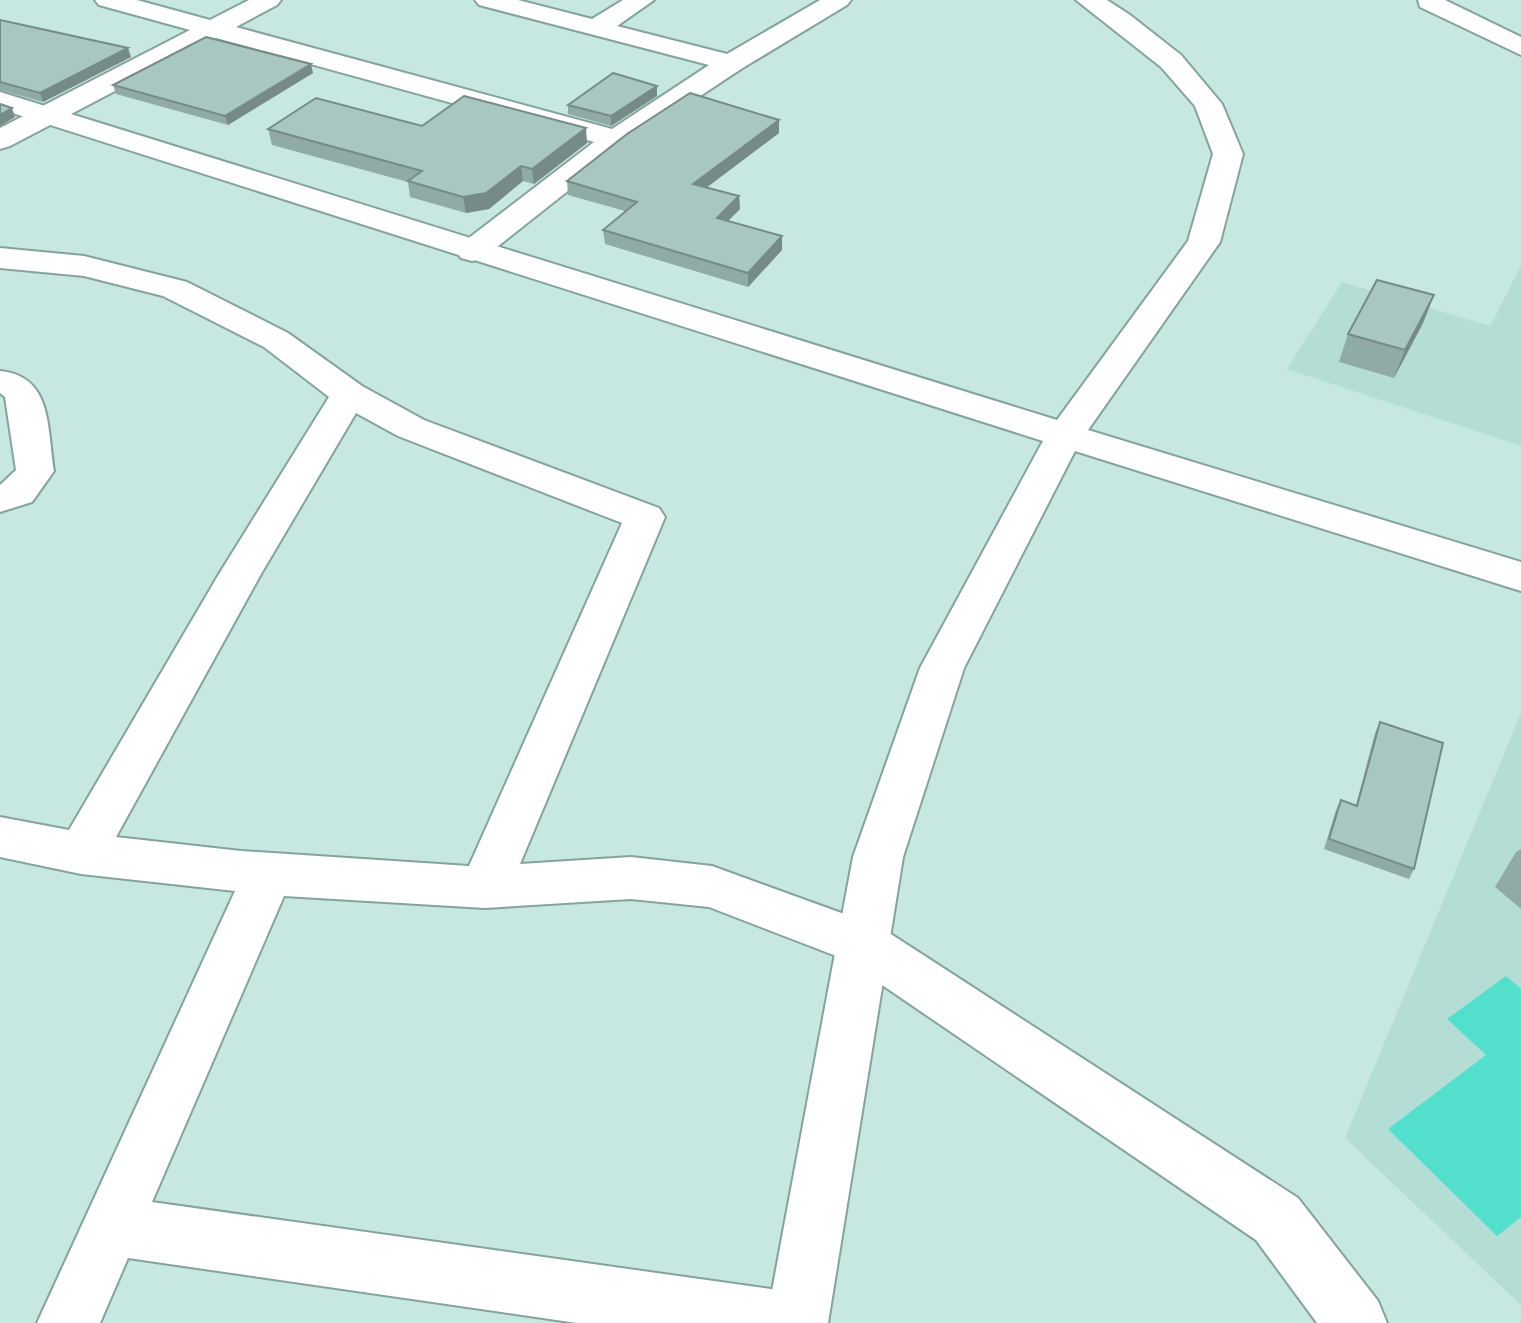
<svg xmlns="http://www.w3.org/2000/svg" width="1521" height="1323" font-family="'PT Sans Narrow',sans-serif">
	<rect width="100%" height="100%" fill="#c7e7e1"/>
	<g fill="#b4ddd5">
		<polygon points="1521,266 1521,446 1287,369 1342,282 1490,326"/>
		<polygon points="1521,713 1521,1305 1345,1138"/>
	</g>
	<polygon fill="#52e0cd" points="1506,976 1521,989 1521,1217 1497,1236 1388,1129 1486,1055 1447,1019"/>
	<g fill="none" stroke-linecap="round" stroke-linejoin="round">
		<defs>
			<g id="street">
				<polygon points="95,0 137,0 210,20 249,0 281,0 277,5 236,27 612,129 709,65 479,5 475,0 518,0 592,19 623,0 654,0 617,26 727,54 820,0 851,0 847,5 741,69 626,145 483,258 472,261 461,258 456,251 461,244 594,142 216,38 10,146 0,149 0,128 190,30 99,5"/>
				<polygon points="1418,0 1445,0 1521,37 1521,55 1420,7"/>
				<path d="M0 248 84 256 187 282 288 333 362 386 424 420 659 508 665 517 520 864 631 857 712 866 880 927 1298 1198 1378 1301 1387 1323H1317L1256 1240 844 959 709 907 631 899 485 908 284 896 152 1202 792 1292 814 1301 823 1323H577L128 1258 100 1323H37L235 891 81 874 0 857V817L69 830 219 574 329 397 264 347 163 296 84 276 0 268ZM356 413 398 436 622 523 469 866 241 851 116 837 261 574Z"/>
				<path d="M0 371C53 376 47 429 54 471L32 502 0 512V485L16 470 5 397 0 393Z"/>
			</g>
			<polygon id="secondary" points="1076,0 1107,0 1130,15 1181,55 1222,104 1243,154 1220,242 1088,430 1521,562 1521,591 1075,451 964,668 903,857 828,1323 766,1323 853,857 920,668 1043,441 0,109 0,92 1057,420 1188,241 1213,154 1195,106 1161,67"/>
		</defs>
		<use href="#street" stroke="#85a39e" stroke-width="4"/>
		<use href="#secondary" stroke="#85a39e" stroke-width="4"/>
		<use href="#street" fill="#fff" fill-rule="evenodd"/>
		<use href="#secondary" fill="#fff" fill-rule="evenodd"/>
	</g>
	<g fill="#90aba6">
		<polygon points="0,20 131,57 43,102 0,90"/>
		<polygon points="313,73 228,125 116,94 113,85"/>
		<polygon points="657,86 657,96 611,126 568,114 568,105 595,87"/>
		<polygon points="422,126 587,143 534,184 523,181 489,209 466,213 410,197 408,182 272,145 268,129"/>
		<polygon points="779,133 707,187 739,196 740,209 728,221 782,250 748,287 605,244 603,230 625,211 568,195 567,181"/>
		<polygon points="1434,295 1423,323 1394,378 1339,362 1348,334"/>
		<polygon points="1380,722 1414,869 1409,879 1324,849 1336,810 1341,800 1356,805 1375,733"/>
		<polygon points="1521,849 1521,909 1495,887 1516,852"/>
	</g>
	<g fill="#768b87">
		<polygon points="128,48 131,57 43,102 40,93"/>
		<polygon points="311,64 313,73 228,125 225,116"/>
		<polygon points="657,86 657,96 611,126 611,116"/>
		<polygon points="12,108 15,117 0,126 0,115"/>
		<polygon points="779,120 779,133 694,197 693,184"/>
		<polygon points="586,128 587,143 534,184 532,169"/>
		<polygon points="521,166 523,181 489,209 466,213 463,197"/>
		<polygon points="739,196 740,209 717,232 717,218"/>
		<polygon points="782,236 782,250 748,287 748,273"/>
		<polygon points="1434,295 1423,323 1394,378 1405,350"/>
	</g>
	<g fill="#a8c7c1" stroke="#768b87" stroke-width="2">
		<polygon points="0,20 128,48 40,93 0,82"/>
		<polygon points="206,37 311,64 225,116 113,85"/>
		<polygon points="613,73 657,86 611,116 568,105"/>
		<polygon points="690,93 779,120 693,184 739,196 717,218 782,236 748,273 603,230 637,202 567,181 627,134"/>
		<polygon points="464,96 586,128 532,169 521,166 486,193 463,197 408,181 422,171 268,129 316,98 422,126"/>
		<polygon points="0,104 12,108 0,115"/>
		<polygon points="1377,280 1434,295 1405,350 1348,334"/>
		<polygon points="1380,722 1443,743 1414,869 1329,839 1341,800 1357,806"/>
	</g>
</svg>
